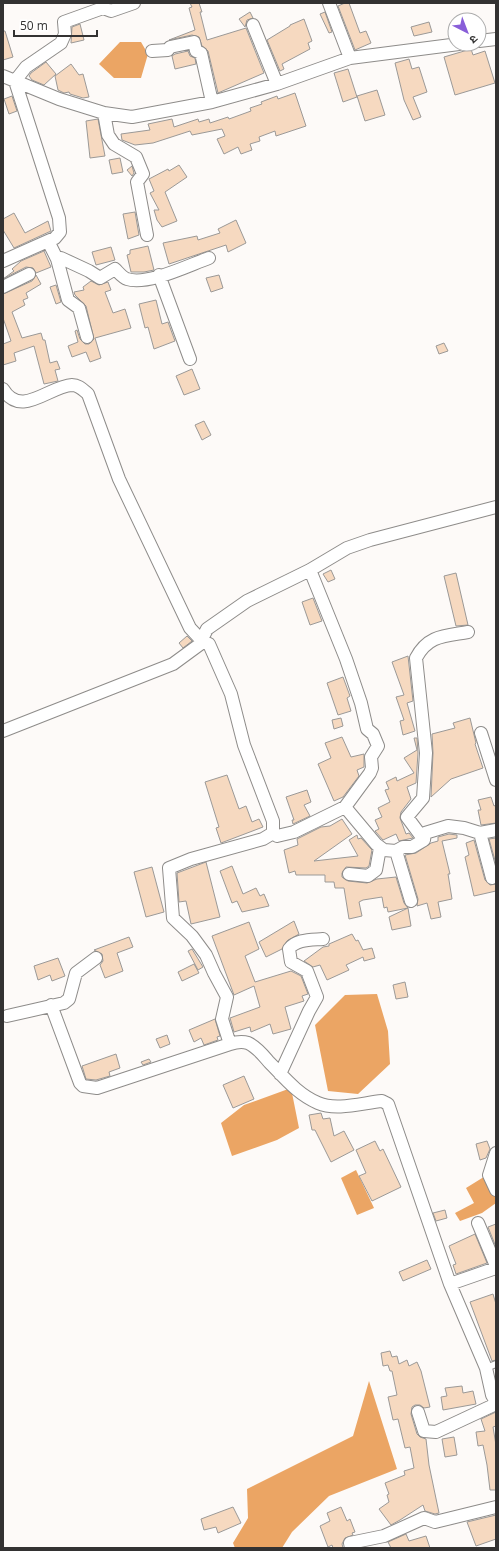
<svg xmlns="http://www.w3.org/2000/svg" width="499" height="1551" font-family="'Open Sans','Noto Sans Devanagari',sans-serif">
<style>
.water{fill:#eba564}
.building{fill:#f6d9c0;stroke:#9b9997}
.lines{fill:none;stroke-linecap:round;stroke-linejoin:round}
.lane-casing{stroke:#8e8c8a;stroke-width:8}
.street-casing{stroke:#8e8c8a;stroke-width:14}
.lane{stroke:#fff;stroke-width:6}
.street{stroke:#fff;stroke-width:12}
</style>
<rect width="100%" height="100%" fill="#fdfaf8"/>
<path class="water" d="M120 42H141L148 54 141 78H114L99 64Z
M377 994 388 1031 390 1064 358 1094 328 1091 315 1025 345 995Z
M291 1088 299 1128 277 1140 232 1156 221 1123 244 1105Z
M356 1170 374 1208 357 1215 341 1178Z
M487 1175 496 1194V1203L482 1213 460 1221 455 1213 474 1203 466 1188Z
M369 1381 397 1469 329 1496 292 1532 282 1548H235L233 1543 248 1518 247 1489 353 1436Z"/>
<path class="building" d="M190 3H199L202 12H200L207 40 246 28 264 73 218 93 208 51 202 46 199 37 192 35 169 40 195 30 189 8 192 7Z
M345 3H349L360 33 366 31 371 43 355 50 338 6Z
M250 12 253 18 247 20 245 27 239 19Z
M325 12 332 32 329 33 320 14Z
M304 19 312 41 308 43 310 49 282 64 284 69 280 71 267 40 290 26V25Z
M429 22 432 32 414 36 411 27Z
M80 24 84 40 71 43 72 27Z
M3 31H5L13 57 3 60Z
M471 49 473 55 485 51 495 83 455 95 444 57Z
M188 51 190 56 195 58 196 64 175 69 172 56 175 54Z
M409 59 412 69 419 67 427 92 413 97 421 117 413 120 404 100 395 63Z
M46 62 56 74 44 85 32 80 29 76 31 73Z
M71 64 79 75 83 74 89 97 83 98 70 94 69 92 64 93 58 90 55 76Z
M348 69 357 97 343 102 334 73Z
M377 90 385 115 365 121 357 96Z
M295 93 306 126 276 136 275 131 259 137 260 141 250 144 252 150 241 154 238 147 224 154 217 139 225 136 222 129 192 135 190 131 153 143 135 145 122 140 121 134 150 130 148 124 172 119 174 127 198 119 199 122 209 119 210 123 228 117 229 119 251 111 250 108 262 104 261 102 277 96 278 99Z
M12 96 17 111 9 114 4 99Z
M98 119 105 156 90 158 86 121Z
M120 158 123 172 112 174 109 160Z
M179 165 187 177 165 192 177 221 162 227 157 220 154 210H159L150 193 154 191 149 179 168 169 169 171Z
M132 166 134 173 132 176 127 170Z
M135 212 139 235 128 239 123 214Z
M14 213 25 233 48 221 51 231 14 248 3 230V219Z
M236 220 246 243 228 252 226 245 169 264 163 243 197 236 198 240 220 233 218 229Z
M148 246 154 270 144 272H131L127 255 130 254V250Z
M111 247 115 260 96 265 92 252Z
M44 251 51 267 36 273 33 268 26 267 3 279 14 271 12 269 21 261Z
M36 275 41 284 26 293 28 298 23 300 25 305 12 312 22 338 41 333 43 340H45L50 363 57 361 60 369 55 370 58 381 44 384 34 346 14 353 16 361 3 365V344L11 341 3 318V294L32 281Z
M219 275 223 288 211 292 206 278Z
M91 281 99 285 108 282 111 290 105 292 113 313 125 309 131 328 95 338 101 358 90 362 86 352 72 357 68 346 78 342 75 331 77 330 80 339 85 344H89L94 339 86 306 75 295 74 292 84 290 83 287Z
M56 285 61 302 56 304 50 287Z
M156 300 162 324 168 322 175 341 154 349 148 327 145 328 139 304Z
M444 343 448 351 439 354 436 346Z
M192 369 200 389 184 395 176 376Z
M204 421 211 435 202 440 195 425Z
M331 570 335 579 328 582 323 574Z
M456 573 468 625 456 626 444 576Z
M313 598 322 621 310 625 302 602Z
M187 636 192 641 183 648 179 643Z
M408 656 413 701 407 703 415 731 403 735 400 721 404 720 396 697 404 695 392 662Z
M343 677 350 696 347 698 351 711 338 715 327 683Z
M341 718 343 726 334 729 332 720Z
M470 718 476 743 475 744 483 768 451 779 431 797 433 753 432 734 455 728 453 723Z
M342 737 351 757 364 754V767L357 770 359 776 343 797 334 801 318 764 331 758 325 743Z
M414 738H417L418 753 416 783 407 787 411 799 401 812 400 818 406 834 409 833 413 838 399 841 396 834 383 840 375 831 379 829 375 820 382 817 378 808 390 802 385 790 389 789 386 782 396 777 397 781 414 773 404 758 417 750Z
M227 775 239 809 246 806 252 822 259 819 263 827 221 843 216 828 219 827 205 782Z
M307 790 311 802 304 805 310 816 293 824 292 820H294L286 797Z
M491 797 494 806 496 805V823L481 825 478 810H481L478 800Z
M342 819 352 834 314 861 358 856 349 840 357 835 358 839 361 838 372 850 369 866 366 868 346 867 342 873V877L348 881 367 883 377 879 396 877 404 903 408 908 388 912 387 907 384 908 382 897 363 900 359 902 362 916 349 919 344 888H335L334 882H325V875H296L295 871 289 873 284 850 298 845 297 839 321 827 330 826Z
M449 834 457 835V838L442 841 450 874H448L452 899 438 902 441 917 431 919 427 903 417 906 418 899 405 855 416 853 431 843 438 841V837Z
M496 838V864L489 839Z
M474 840 485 880 490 885 496 884V891L474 896 465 857 469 855 466 843Z
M206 862 220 917 191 924 186 901 179 902 177 873Z
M232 866 243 894 256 888 260 896 264 894 269 906 242 912 237 901 232 903 220 871Z
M152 867 164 912 146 917 134 872Z
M408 908 411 926 392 930 389 917Z
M294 921 299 934 287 941 282 949 266 957 259 942Z
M249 922 259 949 245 956 255 982 291 971 301 976 308 994 302 996 304 1001 285 1007 291 1029 273 1034 270 1024 251 1032 250 1027 234 1032 230 1018 260 1007 254 986 234 995 212 936Z
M352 934 356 941 358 940 363 950 372 948 375 958 364 961 363 957 346 965 349 970 327 980 320 965 313 967 304 961 323 947 329 946V944Z
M129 937 133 947 117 953 123 971 105 978 100 965 103 961 102 954 94 950Z
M192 949 203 967 198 970 188 951Z
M58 958 65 976 52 981 50 975 38 980 34 966Z
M194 964 199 973 182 981 178 972Z
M405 982 408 997 396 999 393 985Z
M215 1019 220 1036 217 1037 218 1040 204 1045 201 1038 194 1042 189 1030Z
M167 1035 170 1044 160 1048 156 1039Z
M116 1054 120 1068 109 1072 110 1076 96 1080 86 1079 82 1066Z
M149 1059 151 1062 143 1065 141 1062Z
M244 1076 254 1099 233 1108 223 1085Z
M321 1113 323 1119 330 1118 334 1136 344 1131 354 1150 331 1162 315 1130H312L309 1115Z
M375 1141 380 1151 383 1149 401 1187 372 1201 359 1176 366 1173 356 1150Z
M487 1141 490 1149 486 1158 480 1160 476 1144Z
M445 1210 447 1218 436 1221 433 1213Z
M496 1224V1247L488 1227Z
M475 1234 487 1263 456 1274 453 1265 456 1264 449 1246Z
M427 1260 431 1269 403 1281 399 1272Z
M493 1294 496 1304V1360L492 1361 470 1302Z
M390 1351 392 1357 397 1356 399 1364 407 1360 409 1366 417 1362 421 1371 430 1407 424 1408 420 1405H415L412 1407 411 1414 417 1434 420 1437 426 1439 429 1465 439 1513 435 1514 425 1511 423 1505 400 1520 391 1525 379 1509 389 1502 387 1495 389 1494 385 1483 405 1475 404 1471 414 1468 410 1447 405 1448 398 1419 393 1420 388 1397 397 1395 392 1371H390L388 1365 383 1366 381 1353Z
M462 1386 463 1393 473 1391 476 1404 443 1410 441 1397 447 1396 445 1388Z
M496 1412V1426L493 1427 496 1445V1490H490L487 1465 483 1445 478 1446 476 1432 485 1431 481 1419Z
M454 1437 457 1455 445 1457 442 1439Z
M233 1507 241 1523 218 1533 216 1527 204 1530 201 1519Z
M341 1507 347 1521 350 1519 355 1532 352 1533 353 1535 345 1538 342 1544 343 1548H333L332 1545 328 1547 320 1526 330 1521 327 1513Z
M496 1515V1539L476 1546 467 1522Z
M406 1534 409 1541 426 1536 430 1548H391L388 1542Z"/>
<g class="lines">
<g class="lane-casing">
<path id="lane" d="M486 1368 496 1364"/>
</g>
<g class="street-casing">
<path id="street" d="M329 3 350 58
M253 25 277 84
M479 41 496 39
M152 51 168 50 170 47 194 42 196 51 201 53 212 102
M3 76 59 99 104 113 132 117 212 102 277 84 350 58 459 44
M104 113 108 135 114 144 136 157 143 174 137 182 147 235
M48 241 57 259 68 300 79 308 87 337
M57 259 61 258 89 271 100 278 115 269C119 273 123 278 127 279 147 286 189 265 209 258
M3 261 48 241 55 238 60 232 59 218 15 81 26 67 61 43 65 34 64 22 103 8 111 11 134 3
M159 275 190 359
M3 287 29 274
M3 389C21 419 49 386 72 385 79 385 83 390 88 394L119 479 190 628 203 642
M310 570 346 659 361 703 367 729 373 734 378 746 371 757 372 768 370 773 345 807
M203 642V637L207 629 247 601 310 570 347 548 370 540 496 507
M3 731 173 664 203 642 209 644 231 694 244 745 273 821V833L263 839 191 859 169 868 173 918 192 936 206 955 214 973 227 997 222 1019 230 1044 97 1088 83 1086 80 1083 51 1005
M481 733 496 780
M273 833 277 836 294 832 345 807 376 844 384 850 396 851 403 847H412L424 840 425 833 448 826 464 828 480 833 496 830
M480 833 492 878
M424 840 407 817 423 798 426 753 416 658C428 635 445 636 468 632
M396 851 411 901
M349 874 368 876 376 870 380 848
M7 1016 64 1003 69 999 76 973 96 958
M230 1044C236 1042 242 1041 248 1043 257 1047 263 1055 269 1062 284 1077 297 1094 318 1103 336 1111 362 1103 382 1101L388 1104 450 1284 486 1368 492 1395 496 1402
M280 1074 309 1011 317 997 307 971 291 962 289 949C296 939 311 940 323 939
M496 1153 489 1175 496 1190
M478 1223 496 1266
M450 1284 496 1268
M418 1412 424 1431 436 1432 496 1404
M351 1548 350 1543 384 1536 424 1518 435 1522 496 1507"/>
</g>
<use href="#lane" class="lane"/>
<use href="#street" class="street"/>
</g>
<rect width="499" height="1551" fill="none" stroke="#333232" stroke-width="8"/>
<g transform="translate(467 32) rotate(138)"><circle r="19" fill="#ffffff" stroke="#adadad"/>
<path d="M0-3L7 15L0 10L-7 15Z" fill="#885ed8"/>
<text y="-6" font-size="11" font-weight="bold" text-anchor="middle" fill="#333232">उ</text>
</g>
<path d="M14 30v6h83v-6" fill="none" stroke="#333232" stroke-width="2"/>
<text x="20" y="30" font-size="12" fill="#333232" stroke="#ffffff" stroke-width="3" paint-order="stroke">50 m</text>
</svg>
